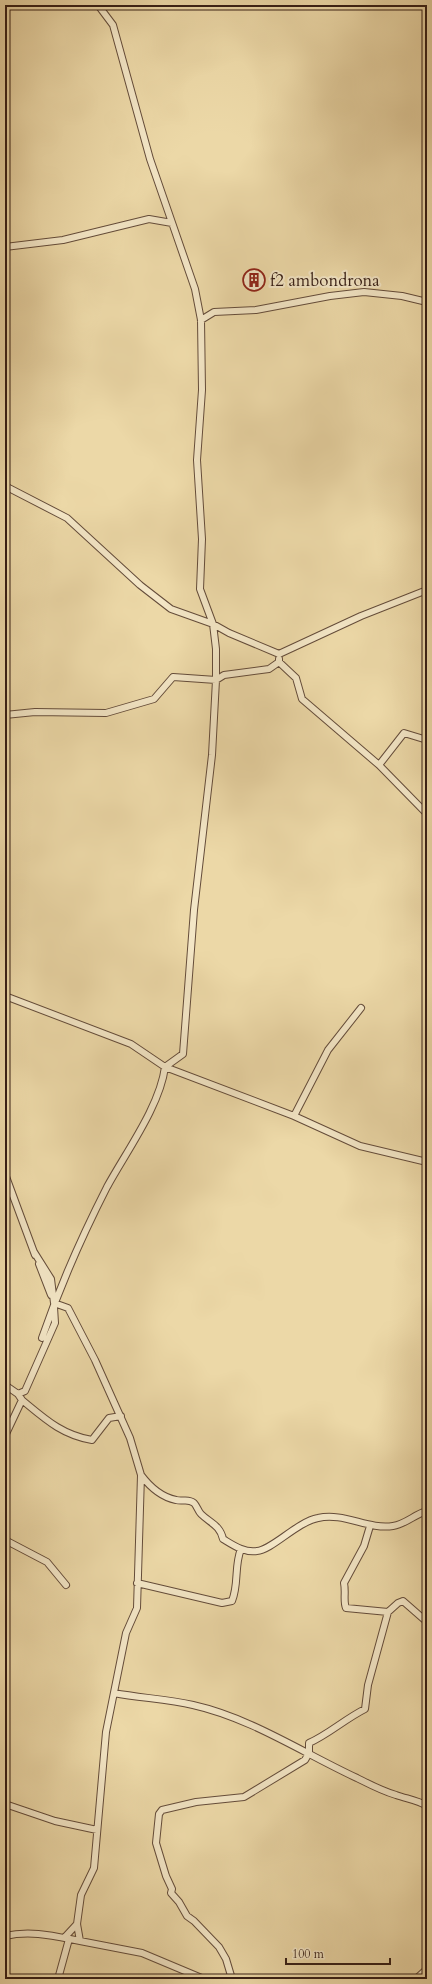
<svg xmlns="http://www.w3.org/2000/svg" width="432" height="1984" font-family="Cardo,serif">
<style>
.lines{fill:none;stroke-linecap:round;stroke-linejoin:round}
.minor-casing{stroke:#644c3a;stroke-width:8}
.minor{stroke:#f3e6c6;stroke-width:6}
.labels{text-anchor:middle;stroke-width:4;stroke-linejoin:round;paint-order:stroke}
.poi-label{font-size:17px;fill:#361e15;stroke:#f3e6c6;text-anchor:start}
</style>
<rect width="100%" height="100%" fill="#ecd8a7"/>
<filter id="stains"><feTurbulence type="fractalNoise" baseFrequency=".005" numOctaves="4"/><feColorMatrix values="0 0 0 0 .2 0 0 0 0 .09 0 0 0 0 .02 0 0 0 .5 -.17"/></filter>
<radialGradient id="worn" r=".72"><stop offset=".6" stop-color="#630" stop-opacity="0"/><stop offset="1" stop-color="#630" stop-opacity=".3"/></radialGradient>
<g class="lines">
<g class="minor-casing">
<path id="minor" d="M5 247 63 240 149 219 172 223
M201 320 214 312 256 310 330 296 364 292 402 296 427 302
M5 486 67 518 140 585 171 609 213 624 229 633 279 654 361 616 427 590
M279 659V662L296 678 302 699 379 765 427 814
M5 715 35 712 106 713 154 699 173 677 216 680 224 675 269 669 279 662
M379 765 404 733 427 740
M5 996 131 1044 165 1067 294 1116 360 1146 427 1162
M294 1116 328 1050 361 1008
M5 1174 35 1255
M34 1252 51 1279 54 1303 68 1308 95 1360 130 1438 141 1475 137 1608 126 1633 106 1732 94 1868 81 1895 77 1924 80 1941 142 1953 204 1979
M39 1264 51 1295
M42 1338C60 1286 82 1236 107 1187 126 1152 160 1106 165 1067L183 1054 194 910 212 755 216 680V649L213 624 200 589 202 539 197 460 202 390 201 320 195 289 150 159 113 25 98 5
M5 1385 18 1394
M22 1400C45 1419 62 1435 92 1440L109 1418 121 1416
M5 1436 22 1400 18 1394 25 1391 55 1323 54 1307
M141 1475C150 1487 161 1497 176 1500 183 1502 188 1498 194 1503 197 1506 198 1511 201 1514 210 1523 220 1525 223 1539 233 1545 244 1553 257 1551 272 1550 297 1522 318 1518 344 1512 368 1530 393 1526 406 1524 415 1514 427 1511
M370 1526 364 1546 344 1583C346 1592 343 1601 346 1608L388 1612
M5 1540 47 1562 66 1585
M137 1583 222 1603 232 1601C239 1584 234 1566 241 1549
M114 1693C140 1698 167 1699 193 1705 251 1718 303 1753 357 1778 369 1784 382 1791 396 1795 407 1799 417 1800 427 1806
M5 1804 55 1821 97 1830
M5 1936C31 1930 54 1936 80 1941
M65 1937 77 1924
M58 1979 69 1939
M232 1979 226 1959 219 1947 194 1921 187 1916 179 1902 171 1893 172 1889 166 1876 156 1843 159 1814 162 1810 196 1802 244 1797 305 1760 309 1753V1743C329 1734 345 1719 365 1709L368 1685 388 1612 398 1603 403 1601 427 1622
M416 1979 427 1969"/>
</g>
<use href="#minor" class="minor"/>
</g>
<defs>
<g id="building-ring" transform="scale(1.15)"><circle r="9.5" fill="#f3e6c6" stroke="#8f2418" stroke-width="1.5"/><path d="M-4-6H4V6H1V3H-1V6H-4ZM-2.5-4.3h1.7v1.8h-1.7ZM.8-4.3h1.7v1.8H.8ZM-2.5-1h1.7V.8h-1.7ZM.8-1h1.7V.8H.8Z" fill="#8f2418"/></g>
</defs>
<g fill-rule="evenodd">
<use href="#building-ring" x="254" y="280"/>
</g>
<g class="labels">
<g class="poi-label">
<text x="270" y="286">f2 ambondrona</text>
</g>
</g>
<rect width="432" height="1984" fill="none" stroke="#ecd8a7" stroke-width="20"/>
<rect x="6" y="6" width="420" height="1972" fill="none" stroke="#361e15" stroke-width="2"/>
<rect x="10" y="10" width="412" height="1964" fill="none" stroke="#361e15"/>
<path d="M286 1958v6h104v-6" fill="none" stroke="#361e15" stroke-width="2"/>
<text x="292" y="1958" font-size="12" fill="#361e15" stroke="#f3e6c6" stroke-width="3" paint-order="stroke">100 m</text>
<rect width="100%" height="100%" filter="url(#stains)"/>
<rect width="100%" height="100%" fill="url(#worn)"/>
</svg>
